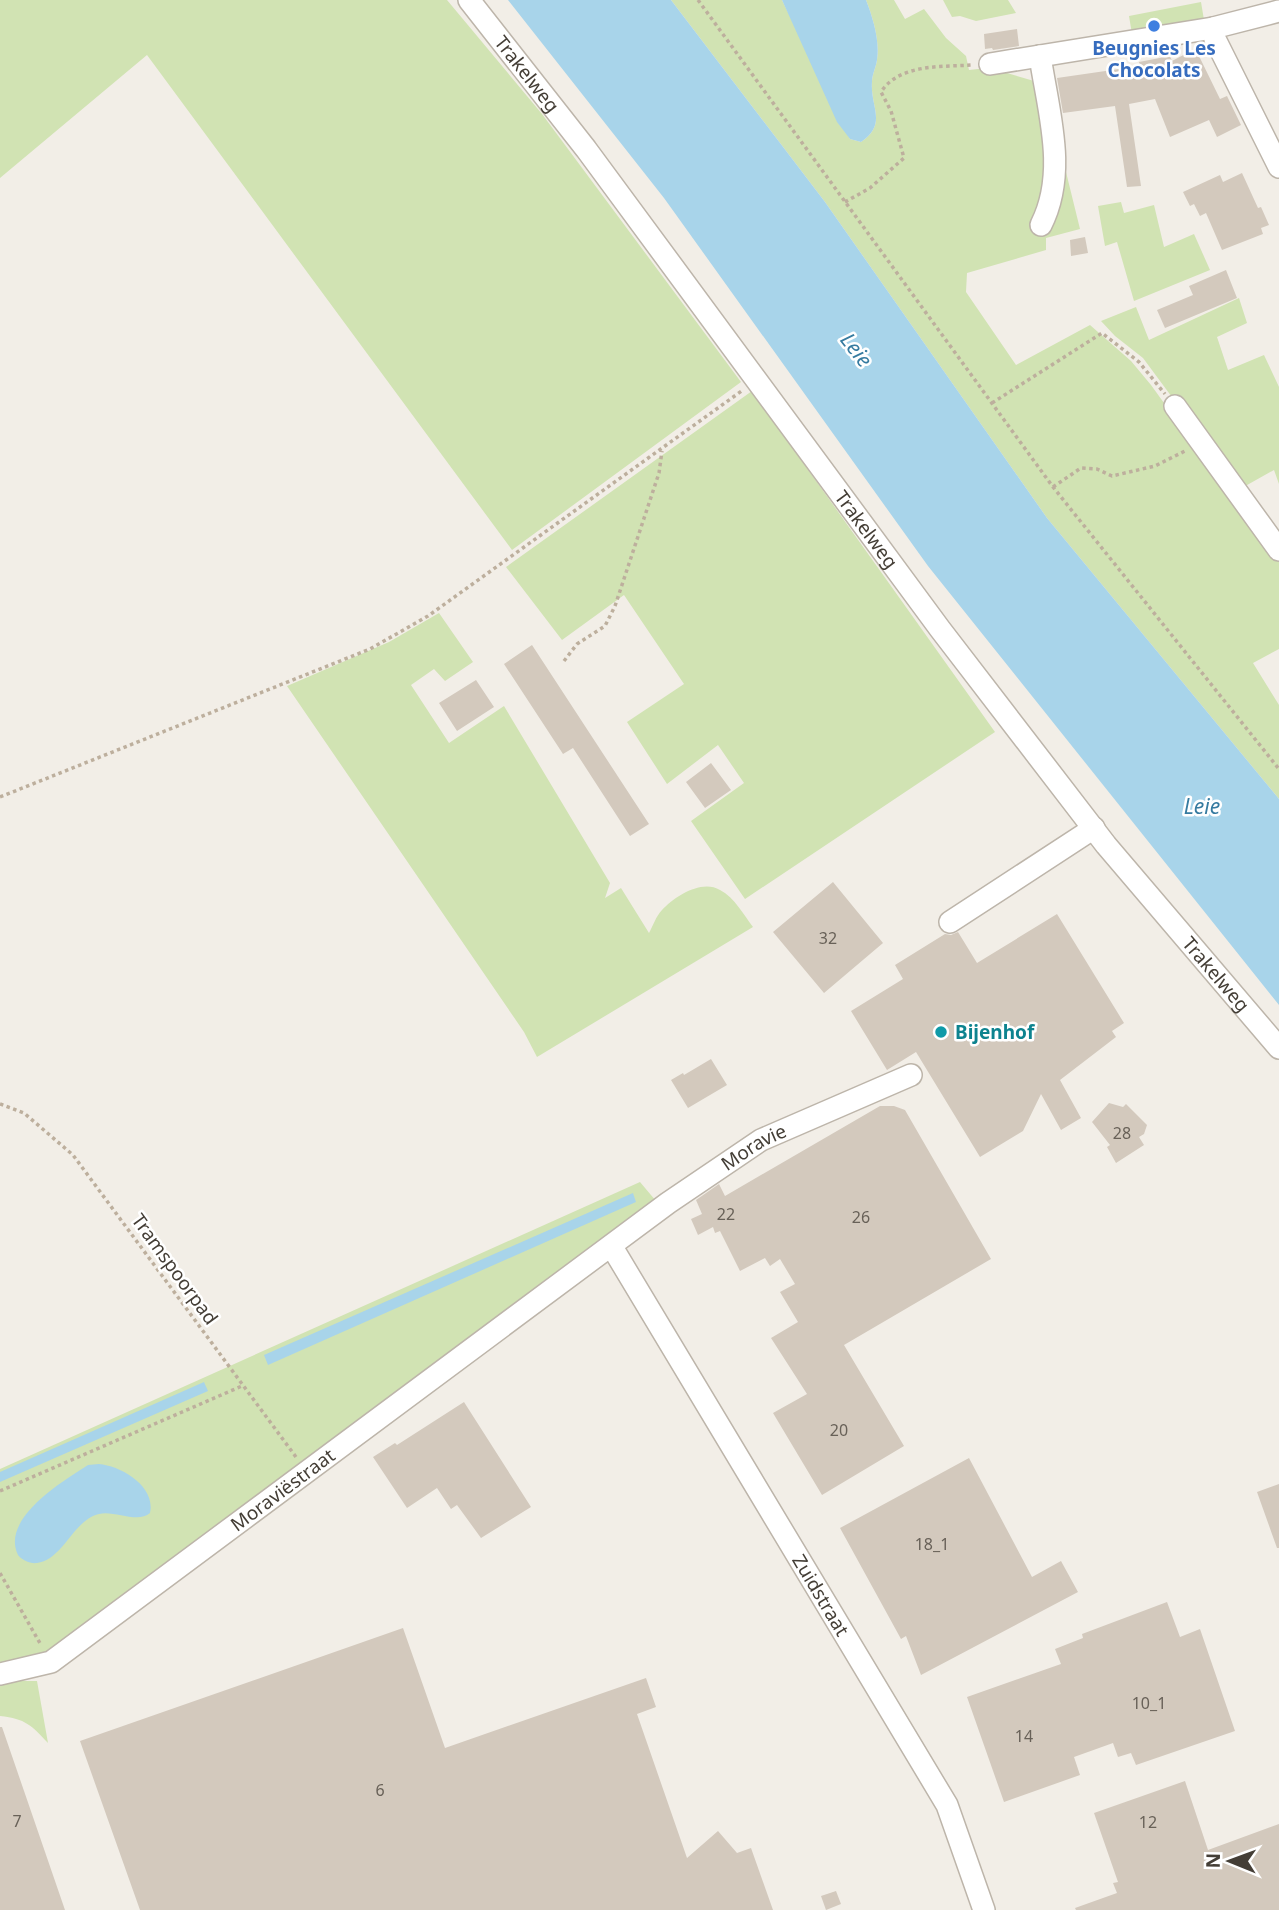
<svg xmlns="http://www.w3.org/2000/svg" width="1279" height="1910" font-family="'Noto Sans',sans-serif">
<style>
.green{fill:#d1e3b3}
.water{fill:#a8d4ea}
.building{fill:#d3c9bd}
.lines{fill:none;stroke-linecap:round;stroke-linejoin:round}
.minor-casing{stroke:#bdb5aa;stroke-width:24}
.path{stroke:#bdaf9d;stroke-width:3.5;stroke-dasharray:3.5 3.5;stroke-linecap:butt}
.minor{stroke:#fff;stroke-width:21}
.shop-dot{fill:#3f7fe0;stroke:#fff;stroke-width:2.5}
.culture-dot{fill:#0f9aa8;stroke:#fff;stroke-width:2.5}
.labels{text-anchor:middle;stroke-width:5;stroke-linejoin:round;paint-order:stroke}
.number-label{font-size:16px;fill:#686158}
.shop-label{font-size:19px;font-weight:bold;fill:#366cbe;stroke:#fff}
.street-label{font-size:19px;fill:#443e36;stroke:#fff}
.culture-label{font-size:19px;font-weight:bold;fill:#0d838f;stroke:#fff;text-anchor:start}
.water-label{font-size:21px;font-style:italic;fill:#367ba0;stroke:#fff}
</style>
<rect width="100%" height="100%" fill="#f2eee7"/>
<path class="green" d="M0 0H447L542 114 741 382 512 550 147 55 0 178Z
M671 0H782L850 139 861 142C888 124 870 107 872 82 872 75 876 67 877 60 880 41 873 18 866 0H894L905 19 924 9 946 38 966 56 969 70 1005 66 1007 73 1034 81 1047 169 1066 172 1080 229 1046 238V250L967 273 966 292 1016 365 1090 325 1131 361 1151 385 1279 562V649L1253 663 1279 705V799L1047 518 825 202Z
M943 0H1008L1016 13 976 21 960 16 952 17Z
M1201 2 1204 20 1132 34 1129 16Z
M1121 202 1124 213 1154 205 1164 247 1194 234 1210 270 1134 301 1117 242 1105 246 1098 206Z
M1239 298 1247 323 1217 337 1228 370 1264 355 1279 387V484L1274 470 1240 489 1143 358 1115 336 1101 321 1136 307 1149 340Z
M752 391 995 732 745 899 691 821 744 783 718 745 667 784 627 722 684 684 624 595 562 640 506 567Z
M439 613 473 662 445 681 434 669 411 685 449 743 504 706 610 883 605 898 621 888 649 933C653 926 656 916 662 910 675 896 702 879 720 890 735 898 743 914 753 927L537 1057 524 1032 287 686 389 642Z
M640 1182 656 1201 53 1654 0 1668V1469Z
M0 1681H37L48 1743C31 1725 26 1719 0 1716Z"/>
<path class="water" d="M508 0H671L825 202 1047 518 1279 799V1005L928 566 664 198Z
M782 0H866C873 18 880 41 877 60 876 67 872 75 872 82 870 107 888 124 861 142L850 139 837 122Z
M633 1193 636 1202 268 1365 264 1355Z
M204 1382 208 1391 0 1482V1472Z
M99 1464C121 1466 156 1486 150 1513 138 1524 114 1510 99 1514 73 1520 63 1560 37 1563 30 1564 22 1560 18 1555 0 1518 65 1480 88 1465Z"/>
<path class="building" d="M1017 29 1019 46 993 50 992 48 985 49 984 34Z
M1191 51 1193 57 1198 54 1220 99 1227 96 1241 125 1217 137 1209 120 1170 137 1155 99 1129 104 1141 186 1127 187 1115 106 1063 113 1057 78 1140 66 1139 62 1170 56 1172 61Z
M1242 173 1258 208 1261 207 1269 225 1261 228 1263 234 1222 250 1206 213 1200 216 1194 204 1190 206 1183 192 1220 175 1223 182Z
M1085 237 1088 253 1071 256 1070 240Z
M1226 270 1237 298 1165 328 1157 310 1193 295 1189 286Z
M532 645 649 824 630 836 573 748 563 754 504 664Z
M476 680 494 707 457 731 439 703Z
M711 763 731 790 705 808 686 782Z
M833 882 883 943 824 993 773 932Z
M1057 914 1124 1023 1112 1031 1116 1037 1060 1080 1081 1118 1061 1130 1041 1094 1023 1131 980 1157 916 1052 887 1070 851 1011 903 979 895 965 945 934 951 935 958 932 977 963Z
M711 1059 727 1085 688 1108 671 1080 683 1073 684 1075Z
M1109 1103 1123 1107 1126 1104 1147 1125 1144 1134 1139 1137 1144 1145 1116 1163 1107 1147 1110 1145 1092 1122Z
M880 1106H894L905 1110 991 1259 844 1345 904 1446 822 1495 773 1413 807 1394 771 1338 798 1322 780 1292 795 1284 780 1259 770 1266 765 1258 740 1271 720 1231 715 1233 713 1227 698 1235 691 1219 702 1214 696 1200 719 1184 725 1196Z
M464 1402 531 1507 481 1538 457 1505 451 1509 437 1488 407 1508 373 1457 395 1443 397 1445Z
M969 1458 1032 1577 1061 1561 1078 1592 921 1675 906 1636 901 1639 840 1528Z
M1279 1484V1548H1277L1257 1492Z
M1167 1602 1180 1637 1200 1629 1235 1731 1136 1765 1131 1753 1118 1757 1113 1743 1074 1757 1080 1775 1004 1802 967 1697 1061 1664 1055 1649 1083 1638 1082 1634Z
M403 1628 445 1748 646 1678 656 1707 637 1714 687 1858 718 1831 737 1853 751 1848 773 1910H140L80 1741Z
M0 1727H2L65 1910H0Z
M1185 1781 1208 1850 1279 1824V1910H1076L1075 1908 1117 1893 1113 1883 1118 1882 1094 1813Z
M836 1891 841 1904 826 1910 821 1896Z"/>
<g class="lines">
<g class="minor-casing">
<g id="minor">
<path id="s1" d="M469 0 586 149 940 629 1106 845 1279 1048"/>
<path d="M1213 28 1215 39 1279 167"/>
<path d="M1040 56C1048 111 1068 172 1041 225"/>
<path d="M990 64 1213 28 1279 11"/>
<path d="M1175 406 1279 550"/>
<path d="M950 922 1094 828"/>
<path id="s2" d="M612 1247 947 1805 984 1910"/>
<path id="s3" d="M0 1674 51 1662 668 1203 761 1140 911 1075"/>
</g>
</g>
<path class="path" d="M698 0 1053 487 1279 769
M845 202 870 188 904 158 891 111 881 92C899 64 940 67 971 65
M992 403 1102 333 1139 362 1165 394
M1053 487 1081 468 1097 469 1112 476 1155 466 1185 451
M564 661 577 644 605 626 615 606 659 473 662 451
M0 797 370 649 428 616 743 390
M0 1104 24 1113 73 1155 296 1457
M0 1491 242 1386
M0 1573 41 1645"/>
<use href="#minor" class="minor"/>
</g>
<circle class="shop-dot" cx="1154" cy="26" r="7"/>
<circle class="culture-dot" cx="941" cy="1032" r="7"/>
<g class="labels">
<g class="number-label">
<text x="828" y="944">32</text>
<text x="1122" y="1139">28</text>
<text x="726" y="1220">22</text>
<text x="861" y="1223">26</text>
<text x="839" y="1436">20</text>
<text x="932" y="1550">18_1</text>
<text x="1149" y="1709">10_1</text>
<text x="1024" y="1742">14</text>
<text x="380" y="1796">6</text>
<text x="17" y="1827">7</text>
<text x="1148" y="1828">12</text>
</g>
<g class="shop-label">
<text x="1154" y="55">Beugnies Les<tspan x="1154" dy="22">Chocolats</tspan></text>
</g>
<g class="street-label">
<text dy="7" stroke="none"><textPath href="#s1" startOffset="94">Trakelweg</textPath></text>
<text dy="7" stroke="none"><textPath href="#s1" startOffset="662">Trakelweg</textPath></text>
<text dy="7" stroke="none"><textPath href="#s1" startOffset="1228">Trakelweg</textPath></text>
<text dy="7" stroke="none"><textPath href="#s3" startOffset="924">Moravie</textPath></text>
<text transform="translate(175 1269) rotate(54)" y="7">Tramspoorpad</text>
<text dy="7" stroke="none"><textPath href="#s3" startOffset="341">Moraviëstraat</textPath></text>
<text dy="7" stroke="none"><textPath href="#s2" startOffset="406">Zuidstraat</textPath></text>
</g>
<g class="culture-label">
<text x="955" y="1039">Bijenhof</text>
</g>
<g class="water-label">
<text transform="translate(856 350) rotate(52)" y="7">Leie</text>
<text x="1202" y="814">Leie</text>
</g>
</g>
<g transform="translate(1230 1861) rotate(271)" stroke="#ffffff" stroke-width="5" paint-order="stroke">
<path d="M0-5L12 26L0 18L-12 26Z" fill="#443e36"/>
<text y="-10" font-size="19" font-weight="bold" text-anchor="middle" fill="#443e36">N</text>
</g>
</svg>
